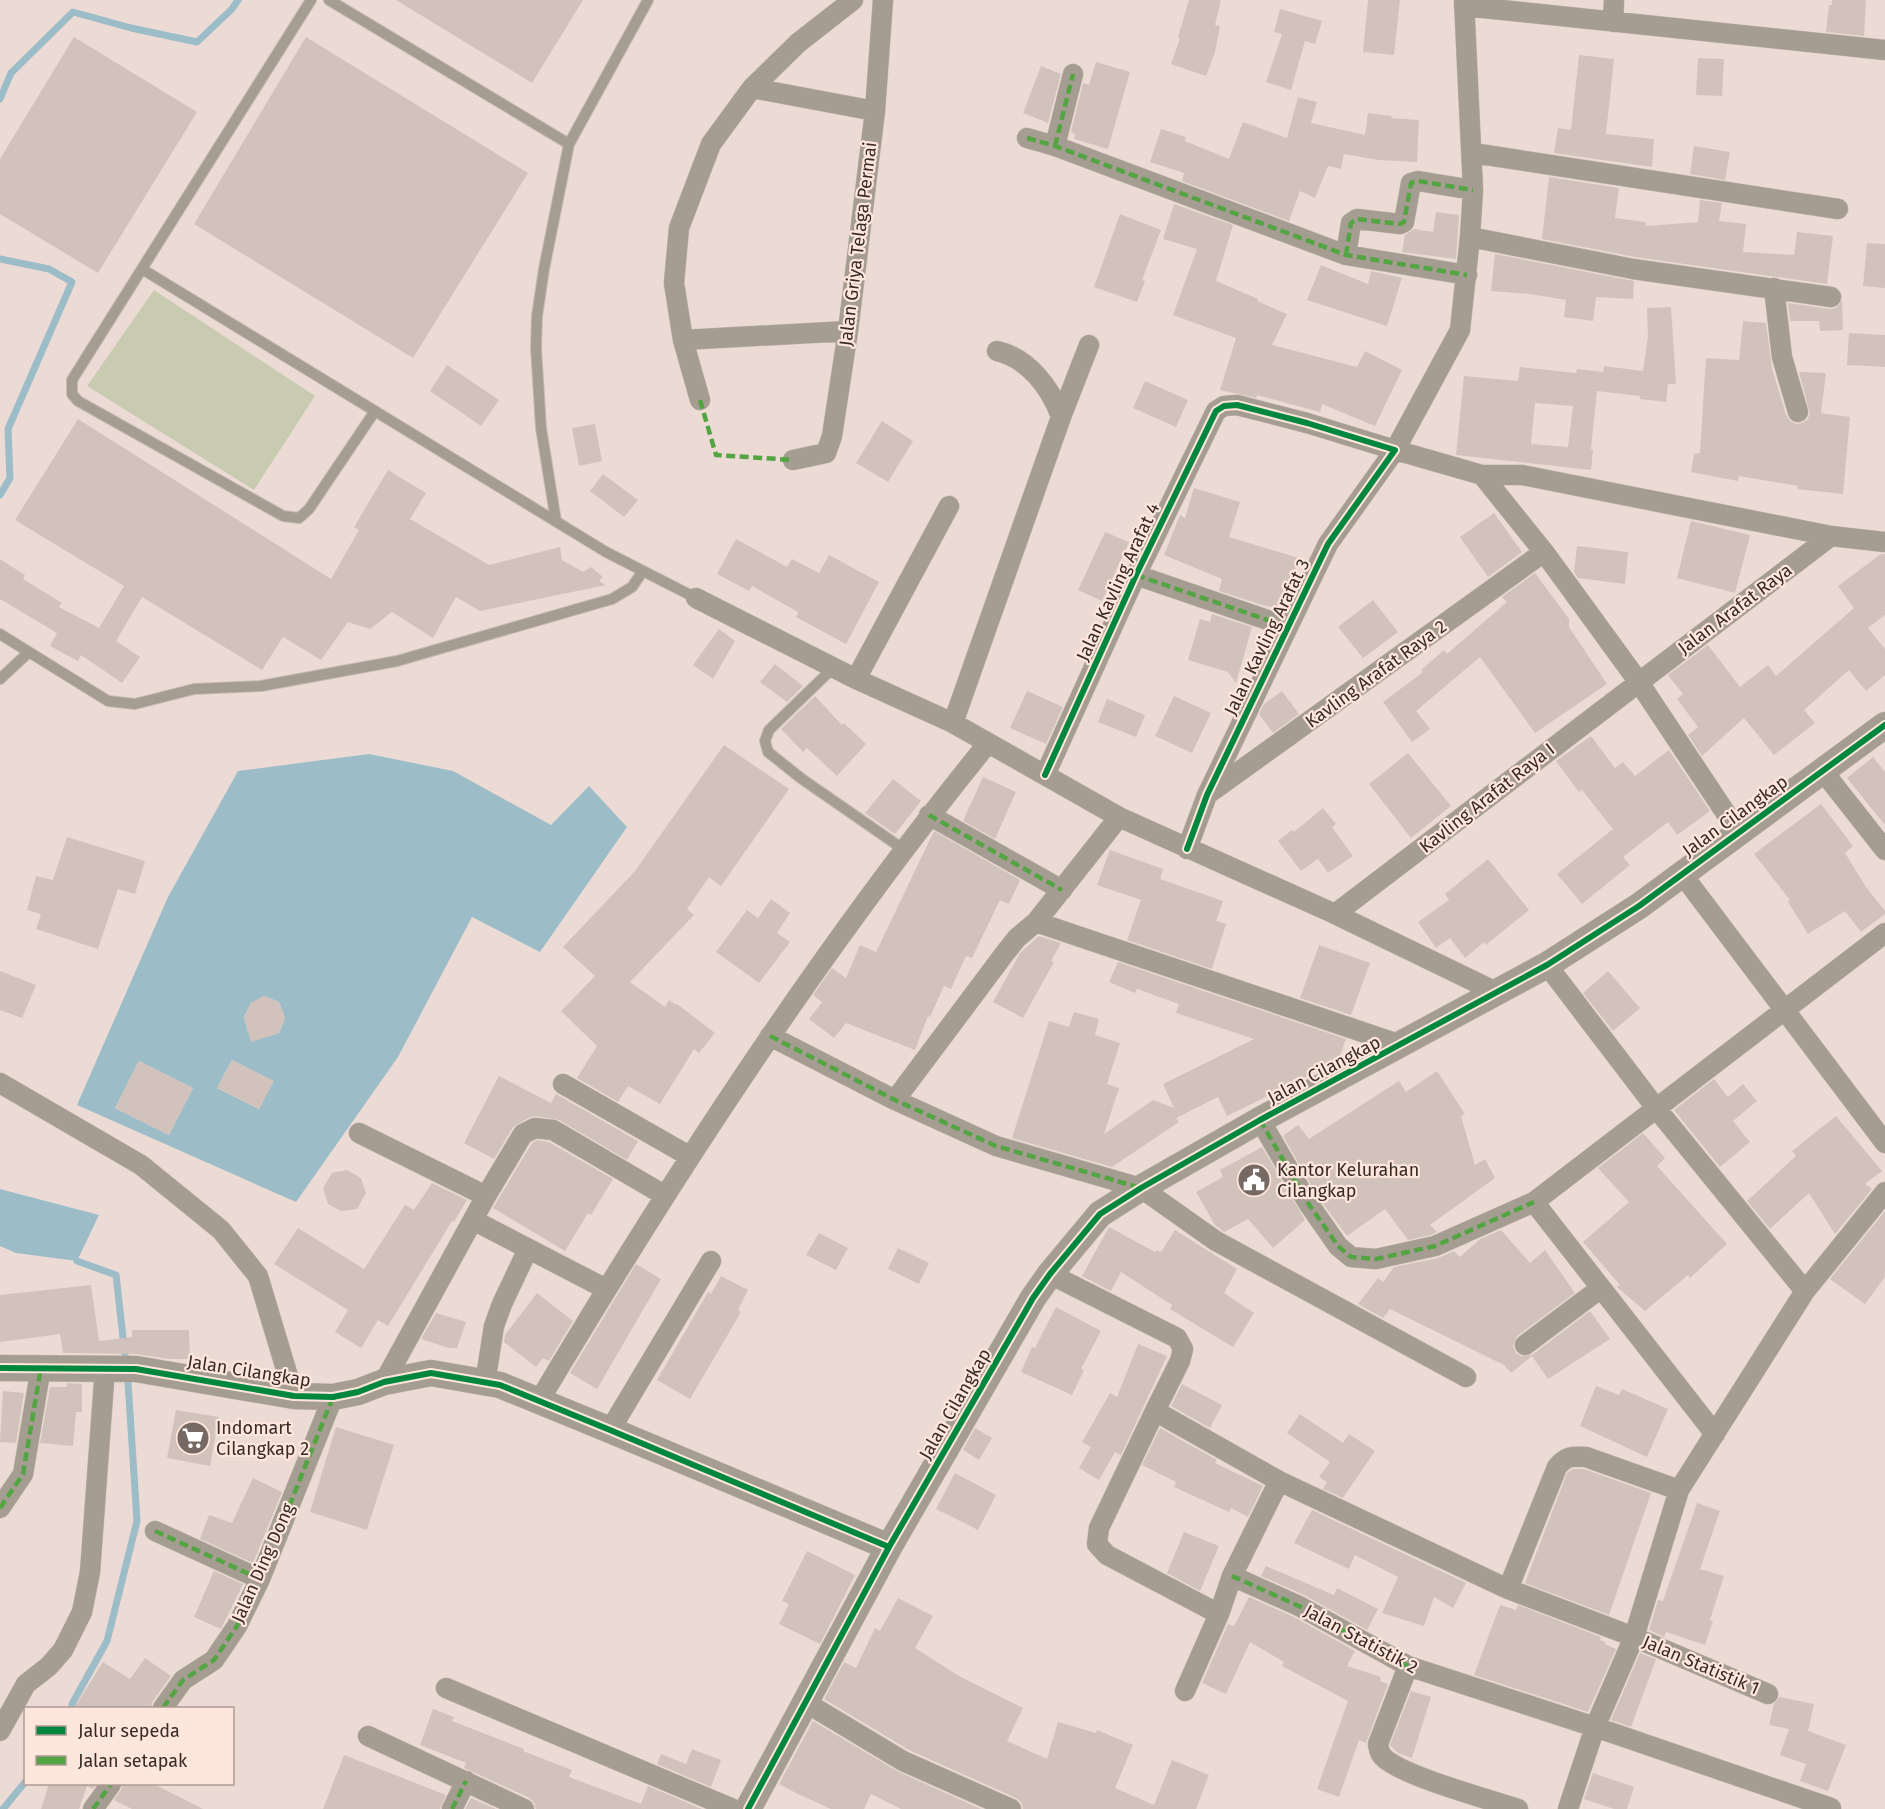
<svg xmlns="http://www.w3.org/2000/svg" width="1885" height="1809" font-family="'Fira Sans',sans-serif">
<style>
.green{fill:#c9cbb1}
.water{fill:#9cbdc8;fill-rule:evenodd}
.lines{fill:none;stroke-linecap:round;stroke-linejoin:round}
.stream{stroke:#9cbdc8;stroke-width:7}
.building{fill:#d2c2bc;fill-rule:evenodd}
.service-casing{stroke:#c6b9b4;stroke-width:12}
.minor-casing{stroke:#c6b9b4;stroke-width:21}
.tertiary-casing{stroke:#c6b9b4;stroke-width:27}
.service{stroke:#a69d92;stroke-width:10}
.minor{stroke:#a69d92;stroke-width:20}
.tertiary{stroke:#a69d92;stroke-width:26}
.quiet{stroke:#53a442;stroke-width:4.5;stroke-dasharray:9 4.5;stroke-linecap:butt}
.cycleway-casing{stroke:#ffe6dc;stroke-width:10}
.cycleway{stroke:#00873e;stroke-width:6}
.labels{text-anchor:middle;stroke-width:4.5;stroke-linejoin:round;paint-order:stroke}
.street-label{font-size:18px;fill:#372b27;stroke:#ffe6dc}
.poi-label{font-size:18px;fill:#372b27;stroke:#ffe6dc;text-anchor:start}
</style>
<rect width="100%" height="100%" fill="#ecdbd5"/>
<path class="green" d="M154 290 315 396 254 490 87 386Z"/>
<path class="water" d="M369 754 453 771 551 825 589 786 627 827 540 952 472 917 398 1057 296 1202 77 1105 168 897 238 771ZM264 996 279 1002 285 1018 279 1033 263 1038 248 1032 244 1017 251 1003ZM232 1060 273 1081 259 1109 217 1088ZM139 1061 193 1088 169 1135 115 1108Z
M0 1189 99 1215 77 1261 16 1253 0 1246Z"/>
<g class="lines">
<path class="stream" d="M0 99 11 73 73 12 131 28 197 42 232 9 238 0
M0 259 49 269 72 282 8 429 10 478 0 495
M73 1708 72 1704 107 1641 137 1521 128 1382 116 1275 77 1261
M3 1809 26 1781"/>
</g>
<path class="building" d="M396 0H583L532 83Z
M1189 0H1221L1215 25 1220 26 1215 52 1206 76 1171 64 1180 38 1178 37Z
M1368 0H1400L1394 55 1363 52Z
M1832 0H1866L1864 36 1826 32 1829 5H1832Z
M1280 9 1322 21 1315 44 1305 41 1291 90 1266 82 1282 34 1274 32Z
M74 37 197 112 98 273 0 214V159Z
M306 37 528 173 413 358 194 224Z
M1579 55 1614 59 1606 134 1654 139 1652 167 1554 153 1558 128 1571 130Z
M1698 58 1724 59 1722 96 1696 95Z
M1096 62 1130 72 1108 149 1074 139 1075 134 1071 132 1083 83 1089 85Z
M1041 66 1061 74 1048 123 1023 113Z
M1298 97 1317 102 1311 123 1365 135 1368 113 1392 116 1391 118 1419 120 1417 162 1378 160 1344 154 1341 169 1328 166 1315 198 1300 191 1289 221 1182 181 1184 173 1150 162 1161 129 1186 137 1185 141 1229 159 1243 122 1287 138Z
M1694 146 1730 152 1725 180 1690 174Z
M1549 177 1619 188 1615 218 1646 222V226L1698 222 1700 200 1722 203 1719 221 1746 224 1743 252 1794 255 1797 232 1833 236 1827 284 1635 257 1542 239Z
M1174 204 1233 225 1216 281 1258 299 1257 301 1287 314 1272 345 1357 367 1365 351 1402 370 1375 426 1322 404 1320 412 1257 395 1256 398 1220 390 1236 338 1173 315 1197 249 1163 239Z
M1436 212 1459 215 1456 259 1402 252 1405 235 1414 229 1433 232Z
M1120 214 1161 230 1142 280 1145 281 1137 302 1094 287Z
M1867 243 1885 244V288L1863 286Z
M1495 254 1634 281 1633 299 1596 297 1593 321 1564 317 1566 300 1530 294 1491 291Z
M1321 265 1368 284 1371 271 1402 278 1387 326 1307 300Z
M1842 300 1843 330 1820 331 1819 321H1790L1788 303 1830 309 1836 308Z
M1671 307 1676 384H1668L1666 402 1640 399V396L1597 391 1591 449 1593 450 1591 470 1456 455 1464 376 1518 381 1520 367 1576 373 1577 369 1603 372 1604 366 1643 371 1648 336 1647 308ZM1535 403 1573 406 1568 447 1531 444Z
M1743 321 1766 323 1772 368 1786 415 1790 421 1796 424 1802 423 1807 420 1810 414 1799 372 1826 373 1821 413 1850 417 1843 494 1797 489 1798 486 1739 476 1738 481 1691 472 1694 454 1700 453 1706 358 1739 360Z
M1849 333 1885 335V367L1847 365Z
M447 365 499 400 481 426 430 391Z
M1145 381 1188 400 1176 427 1133 408Z
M78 419 331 579 359 530 354 527 388 470 426 493 410 519 489 565 560 547 562 560 583 572 591 567 603 577 599 581 606 585 480 611 456 597 433 638 392 612 370 629 348 622 321 660 283 637 262 670 142 597 116 641 140 657 122 683 81 655 78 661 50 646 57 633 0 599V559L25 575 23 579 62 603 59 607 99 628 124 586 15 520Z
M882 421 913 441 888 482 856 463Z
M595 424 602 461 579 466 572 428Z
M603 474 638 500 624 517 590 491Z
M1194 488 1240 502 1229 537 1299 558 1283 610 1259 604 1219 591 1222 579 1164 555 1180 515 1185 518Z
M1494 513 1522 552 1488 577 1460 537Z
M1691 521 1750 535 1735 593 1677 578Z
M1105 532 1129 542 1102 601 1078 590Z
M736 539 787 567 792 559 819 573 829 555 879 582 846 644 796 617 798 612 752 586 749 591 717 574Z
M1577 546 1628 552 1625 584 1578 578 1574 572Z
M1881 554H1885V615L1868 628 1885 649V675L1866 691 1849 670 1804 710 1815 723 1774 755 1744 718 1702 756 1688 735 1698 727 1677 699 1683 694 1668 675 1708 645 1740 687 1768 665 1776 676 1854 608 1838 586Z
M1535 573 1569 619V627L1607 684 1535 733 1480 657 1416 711 1430 729 1412 742 1383 702 1423 672 1421 670 1444 650 1447 654 1507 602 1502 597Z
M1373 600 1398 632 1363 658 1338 627Z
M1212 614 1252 627 1236 683 1228 672 1188 660 1200 619 1210 622Z
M719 629 735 641 713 679 693 665Z
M775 664 803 686 787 702 760 682Z
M1027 691 1063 707 1046 744 1010 728Z
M1282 691 1299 714 1273 733 1259 714 1264 704Z
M815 696 842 725 844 723 866 744 837 776 807 748 803 752 781 729Z
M1174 696 1211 713 1192 753 1155 736Z
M1107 699 1145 715 1136 737 1098 722Z
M1591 736 1615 768 1623 762 1635 776 1669 750 1710 811 1677 835 1668 822 1623 857 1630 865 1582 904 1557 874 1613 829 1582 790 1579 792 1556 761Z
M724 745 789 789 721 886 709 877 687 909 694 915 630 982 665 1007 669 1000 676 1005 677 1004 715 1033 699 1053 694 1049 660 1104 628 1086 618 1102 577 1078 597 1046 561 1011 595 976 563 947 635 871Z
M1408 753 1451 806 1411 838 1369 784Z
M1873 757 1885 772V825L1847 778Z
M983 777 1016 792 995 839 963 821Z
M893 779 921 801 895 834 865 813Z
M1821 804 1853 846 1845 853 1866 887 1885 911V914L1861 932 1845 911 1808 934 1788 902 1790 900 1754 854Z
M1323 808 1336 824 1332 827 1353 856 1328 873 1318 859 1301 871 1278 841 1292 830 1294 832Z
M934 831 1020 880 1009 904 1000 900 972 958 966 956 951 989 944 986 930 1017 928 1016 915 1050 846 1023 834 1038 809 1019 822 1002 813 995 832 968 846 978 860 945 876 952Z
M67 837 145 861 135 894 118 889 98 949 36 929 41 914 27 910 36 876 53 880Z
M1110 850 1163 869 1160 879 1223 901 1216 921 1226 924 1212 969 1127 940 1141 900 1097 885Z
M1488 859 1529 910 1486 945 1484 942 1465 958 1450 938 1436 948 1418 922 1449 900 1445 894Z
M771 899 790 913 777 933 790 942 759 983 716 952 747 910 758 918Z
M1039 936 1061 943 1051 961 1054 962 1023 1018 993 1002 1020 953Z
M1319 945 1370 963 1351 1015 1300 998Z
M1118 962 1346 1039 1338 1061 1227 1116 1218 1097 1176 1118 1179 1122 1112 1167 1012 1138 1049 1021 1069 1027 1074 1012 1099 1019 1095 1035 1120 1043 1107 1084 1119 1088 1104 1134 1153 1100 1174 1108 1163 1084 1254 1039 1176 1013 1179 1004 1137 989 1135 993 1109 982Z
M0 971 36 985 22 1018 0 1010Z
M1608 971 1640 1008 1613 1031 1583 993Z
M264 996 279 1002 285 1018 279 1033 251 1042 244 1017 251 1003Z
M232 1060 274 1081 259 1109 217 1088Z
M139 1061 193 1088 169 1135 115 1108Z
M1437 1071 1465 1114 1461 1116 1475 1165 1485 1159 1495 1178 1430 1225 1437 1232 1431 1235 1408 1240 1385 1209 1347 1236 1318 1197 1283 1136 1298 1125 1309 1139 1399 1081 1406 1092Z
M499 1076 551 1103 556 1094 638 1141 627 1160 559 1120 536 1116 530 1117 513 1127 494 1159 464 1143Z
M1714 1079 1728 1097 1743 1084 1757 1101 1733 1121 1750 1142 1720 1167 1674 1110Z
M1836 1116 1882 1171 1865 1184 1872 1189 1835 1234 1809 1193 1770 1229 1747 1201 1796 1156 1792 1151Z
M1643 1133 1665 1158 1657 1166 1727 1244 1690 1278 1688 1275 1645 1311 1617 1287 1620 1285 1583 1242 1629 1202 1598 1168Z
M537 1140 549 1142 613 1179 591 1215 588 1213 565 1251 493 1208 532 1143Z
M1262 1147 1305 1220 1273 1248 1248 1219 1224 1232 1215 1225 1196 1192 1223 1177 1220 1170Z
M347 1170 361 1178 366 1193 357 1209 341 1211 328 1204 323 1188 332 1173Z
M432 1183 467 1200 454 1222 452 1221 388 1326 378 1320 361 1348 335 1332 348 1310 274 1264 298 1228 364 1269 405 1205 414 1210Z
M1885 1211V1277L1865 1304 1830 1279Z
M1109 1227 1155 1252 1157 1250 1161 1252 1175 1230 1237 1269 1224 1293 1254 1313 1233 1347 1170 1309 1172 1305 1121 1272 1111 1291 1082 1276Z
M1501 1230 1530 1263 1545 1250 1575 1293 1517 1336 1513 1346 1516 1353 1521 1356 1532 1355 1590 1311 1610 1339 1548 1379 1532 1356 1511 1373 1504 1365 1390 1309 1383 1318 1358 1304 1378 1278 1383 1282 1394 1267 1438 1258 1454 1251 1460 1257 1480 1239Z
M819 1233 848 1248 836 1270 806 1255Z
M898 1248 929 1263 919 1284 888 1269Z
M636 1264 661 1279 597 1389 570 1373Z
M721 1276 748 1290 738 1310 741 1312 690 1399 657 1380 708 1292 711 1294Z
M91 1285 99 1341 132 1337V1330H189L190 1359H169L136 1354 63 1353 60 1334 0 1342V1295Z
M537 1293 573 1321 549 1361 543 1358 536 1367 504 1342 505 1335Z
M1056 1307 1101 1331 1081 1369 1084 1370 1072 1395 1021 1372 1032 1347 1035 1348Z
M436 1313 466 1322 457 1348H449L421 1339Z
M1138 1344 1167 1356 1121 1455 1115 1452 1099 1480 1079 1468 1091 1447 1082 1442 1110 1393 1117 1397Z
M67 1383 82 1384V1412H76L73 1446 40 1443 50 1387H67Z
M1182 1384 1222 1405 1210 1428 1171 1406Z
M1596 1386 1619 1395 1622 1389 1668 1409 1647 1457 1580 1426Z
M3 1391 24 1393 16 1443 0 1442Z
M176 1410 219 1417 210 1466 167 1458Z
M1300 1414 1343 1443 1349 1434 1375 1451 1343 1498 1323 1489 1327 1482 1319 1477 1330 1462 1287 1433Z
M336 1427 394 1445 367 1530 310 1512Z
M975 1428 992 1438 979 1460 963 1450Z
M1160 1428 1217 1460 1215 1463 1263 1486 1248 1517 1231 1508 1229 1512 1174 1487 1176 1482 1142 1465Z
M1573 1469H1584L1651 1493 1609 1615 1525 1583 1567 1473Z
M955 1473 996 1495 978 1530 936 1509Z
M253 1478 282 1492 253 1563 200 1539 209 1515 232 1523Z
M1697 1503 1720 1511 1700 1569 1724 1576 1710 1620 1713 1621 1705 1645 1666 1632 1664 1637 1649 1630 1658 1600 1663 1601Z
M1312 1510 1466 1583 1453 1608 1434 1597 1424 1626 1382 1613 1398 1577 1355 1555 1349 1569 1294 1543Z
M1184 1532 1219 1546 1200 1591 1167 1573Z
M807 1551 855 1575 820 1644 779 1624 789 1604 782 1601Z
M1266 1566 1334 1595 1337 1588 1378 1609 1367 1630 1304 1595 1261 1576Z
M214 1571 243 1584 221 1629 194 1617Z
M1249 1597 1294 1617 1355 1651 1347 1666 1381 1677 1380 1681 1388 1684 1366 1743 1359 1740 1339 1797 1317 1789 1348 1701 1282 1666 1284 1662 1250 1642 1226 1694 1202 1683 1228 1624 1234 1626Z
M898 1598 933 1616 915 1648 959 1676 1023 1708 1007 1741 1047 1759 1058 1722 1096 1733 1097 1730 1133 1745 1115 1788 1154 1805 1172 1760 1209 1775 1196 1809H1023L1021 1802 1016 1798 909 1750 824 1699 844 1662 856 1668 875 1628 880 1631Z
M1500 1605 1516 1610 1518 1605 1601 1637 1600 1640 1605 1642V1644L1616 1649 1588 1712 1474 1675Z
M1640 1653 1656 1659 1631 1727 1611 1720Z
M145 1658 171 1676 153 1701 151 1708H74L103 1662 130 1679Z
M1411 1691 1431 1697 1412 1758 1398 1753 1390 1745Z
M1779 1697 1814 1704 1808 1731 1846 1745 1828 1791 1800 1781 1806 1764 1780 1755 1789 1729 1769 1725 1774 1704Z
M433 1709 454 1717 452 1721 524 1749 523 1751 572 1770 569 1777 641 1804 648 1786 702 1809H536L534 1803 530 1798 464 1768 466 1763 420 1745Z
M813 1721 897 1771 981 1809H901L871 1794 864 1809H831L798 1794 779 1784Z
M692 1749 721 1760 711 1787 657 1764 661 1754 686 1764Z
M344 1755 446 1795 440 1809H323Z
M1593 1773 1634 1787 1627 1809H1614L1584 1799Z
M49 1784H97L93 1789 87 1786 79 1809H41Z
M123 1784H154L203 1809H132L114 1800 121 1790Z
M471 1798 496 1809H465Z"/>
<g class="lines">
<g class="service-casing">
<path id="service" d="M311 0 72 380V394L78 401 283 516 299 518 309 509 375 411
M329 0 569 144
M142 269 606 552 696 598
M556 521 541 428 536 348 537 316 544 269 569 144 648 0
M0 634 108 701 135 704 194 689 261 686 397 661 612 599 632 587 643 571
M834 667 769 730 765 741 768 752 802 779 903 849
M0 679 29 652"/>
</g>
<g class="minor-casing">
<path id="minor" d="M1464 0 1473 190 1470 237 1460 330 1395 450 1482 475 1544 552 1638 681 1739 833
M1464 6 1885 50
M1613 22 1614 0
M752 88 875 111
M1027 138 1055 146 1346 255 1467 275
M1055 146 1073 74
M1473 153 1838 209
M1470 237 1633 269 1831 297
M1346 255 1351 223 1357 219 1400 224 1404 222 1411 183 1418 181 1473 190
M1774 288 1782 357 1798 412
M683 340 848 331
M700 400 683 340 674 283 679 228 711 144 752 88 798 43 853 0
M1061 417 1089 345
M793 460 826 453 832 436 848 331 875 111 883 0
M1482 475H1522L1831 536 1885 542
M1136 575 1288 627
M696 598 856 679 953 723 1119 817 1335 914 1496 992
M856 679 949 506
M953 723 1061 417C1051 388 1028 358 997 351
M1822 770 1885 850
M1045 775 1136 575 1216 411 1224 406 1237 405 1307 423 1395 450 1328 544 1207 795 1187 849
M1208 794 1544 552
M929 815 1062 890
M1682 874 1885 1143
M1335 914 1831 536
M1036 922 1401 1045
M1547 965 1656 1108 1805 1291
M770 1036 895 1100 996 1146 1141 1188 1216 1241 1466 1377
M0 1083 141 1165 221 1230 258 1276 294 1396
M563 1084 689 1156
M895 1100 1005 953 1017 938 1036 922 1119 817
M1260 1120 1308 1203 1338 1246 1351 1257 1376 1259 1435 1246 1534 1202 1885 933
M359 1133 486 1196
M1534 1202 1715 1434
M473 1220 606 1289
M1050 1274 1177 1338 1183 1349 1180 1361 1155 1411 1279 1481 1508 1589 1634 1637 1768 1694
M1525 1345 1601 1288
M384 1382 486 1196 523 1134 535 1128 553 1130 664 1195
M485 1383 494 1326 502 1304 528 1249
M539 1401C675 1173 820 950 988 743
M1155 1411 1099 1528 1097 1544 1107 1555 1219 1614
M610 1430 711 1261
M0 1508 23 1474 41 1367
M155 1531 260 1579
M1232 1576 1299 1606 1408 1666 1595 1727 1831 1808
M1508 1589 1557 1467C1566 1456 1572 1456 1586 1457L1679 1490
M1408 1666 1378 1744C1379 1749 1379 1753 1383 1757 1402 1776 1488 1799 1518 1809
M446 1688 733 1809
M1185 1691 1219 1614 1232 1576 1279 1481
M805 1702 903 1761 1011 1809
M163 1708 183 1680 214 1660 237 1626 260 1579 333 1397
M0 1731 26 1684 49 1666 63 1650 82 1612 90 1572 105 1368
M368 1736 524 1809
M93 1809 111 1784
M452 1809 466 1781
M1568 1809 1595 1727 1634 1637 1679 1490 1805 1291 1885 1192"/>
</g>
<g class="tertiary-casing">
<path id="tertiary" d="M0 1368 136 1369 294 1396 333 1397 358 1392 384 1382 431 1373 500 1385 610 1430 889 1547
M748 1809 889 1547 1033 1298 1050 1274 1100 1214 1141 1188 1260 1120 1547 965 1639 906 1885 725"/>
</g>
<use href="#service" class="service"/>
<use href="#minor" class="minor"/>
<use href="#tertiary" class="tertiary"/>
<path class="quiet" d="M1027 138 1055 146 1346 255 1467 275
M1055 146 1073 74
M1346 255 1351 223 1357 219 1400 224 1404 222 1411 183 1418 181 1473 190
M700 400 716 455 793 460
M1136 575 1288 627
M929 815 1062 890
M770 1036 895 1100 996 1146 1141 1188
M1260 1120 1308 1203 1338 1246 1351 1257 1376 1259 1435 1246 1534 1202
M0 1508 23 1474 41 1367
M155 1531 260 1579
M1232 1576 1299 1606 1408 1666
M163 1708 183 1680 214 1660 237 1626 260 1579 333 1397
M93 1809 111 1784
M452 1809 466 1781"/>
<g class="cycleway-casing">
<path id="cycleway" d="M1045 775 1136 575 1216 411 1224 406 1237 405 1307 423 1395 450 1328 544 1207 795 1187 849
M0 1368 136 1369 294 1396 333 1397 358 1392 384 1382 431 1373 500 1385 610 1430 889 1547
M748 1809 889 1547 1033 1298 1050 1274 1100 1214 1141 1188 1260 1120 1547 965 1639 906 1885 725"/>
</g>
<use href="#cycleway" class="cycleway"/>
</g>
<defs>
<g id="civic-disc" transform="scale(1.725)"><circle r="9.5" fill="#766964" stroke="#ffe6dc"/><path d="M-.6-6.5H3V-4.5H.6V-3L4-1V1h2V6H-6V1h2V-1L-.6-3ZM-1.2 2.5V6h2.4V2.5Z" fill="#fff"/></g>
<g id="supermarket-disc" transform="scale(1.725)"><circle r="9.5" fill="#766964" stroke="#ffe6dc"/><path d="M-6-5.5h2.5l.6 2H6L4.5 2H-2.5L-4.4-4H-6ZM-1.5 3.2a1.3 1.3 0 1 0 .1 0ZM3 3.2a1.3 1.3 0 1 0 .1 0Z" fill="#fff"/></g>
</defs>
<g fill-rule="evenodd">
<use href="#civic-disc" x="1254" y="1180"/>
<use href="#supermarket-disc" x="193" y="1438"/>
</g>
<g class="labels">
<g class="street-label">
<text transform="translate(858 244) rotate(-83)" y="6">Jalan Griya Telaga Permai</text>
<text transform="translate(1118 582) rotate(-65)" y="6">Jalan Kavling Arafat 4</text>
<text transform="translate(1735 609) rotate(-37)" y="6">Jalan Arafat Raya</text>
<text transform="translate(1267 637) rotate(-64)" y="6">Jalan Kavling Arafat 3</text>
<text transform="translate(1376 674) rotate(-36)" y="6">Kavling Arafat Raya 2</text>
<text transform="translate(1487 798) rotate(-38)" y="6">Kavling Arafat Raya I</text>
<text transform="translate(1735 816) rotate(-36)" y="6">Jalan Cilangkap</text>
<text transform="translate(1324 1070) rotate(-28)" y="6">Jalan Cilangkap</text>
<text transform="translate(249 1371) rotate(9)" y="6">Jalan Cilangkap</text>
<text transform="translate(955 1404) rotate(-60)" y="6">Jalan Cilangkap</text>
<text transform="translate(263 1563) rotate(-66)" y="6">Jalan Ding Dong</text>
<text transform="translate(1361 1639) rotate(28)" y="6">Jalan Statistik 2</text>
<text transform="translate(1701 1665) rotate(23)" y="6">Jalan Statistik 1</text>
</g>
<g class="poi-label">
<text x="1277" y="1176">Kantor Kelurahan<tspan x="1277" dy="21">Cilangkap</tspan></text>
<text x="216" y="1434">Indomart<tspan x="216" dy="21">Cilangkap 2</tspan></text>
</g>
</g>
<rect x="24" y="1707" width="210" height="78" fill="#ffe6dc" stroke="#af9b94" stroke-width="1.5"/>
<rect x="36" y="1726" width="30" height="9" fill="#00873e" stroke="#af9b94" stroke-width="1.5"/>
<text x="78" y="1737" font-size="18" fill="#372b27">Jalur sepeda</text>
<rect x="36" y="1756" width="30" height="9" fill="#53a442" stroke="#af9b94" stroke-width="1.5"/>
<text x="78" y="1767" font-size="18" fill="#372b27">Jalan setapak</text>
</svg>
